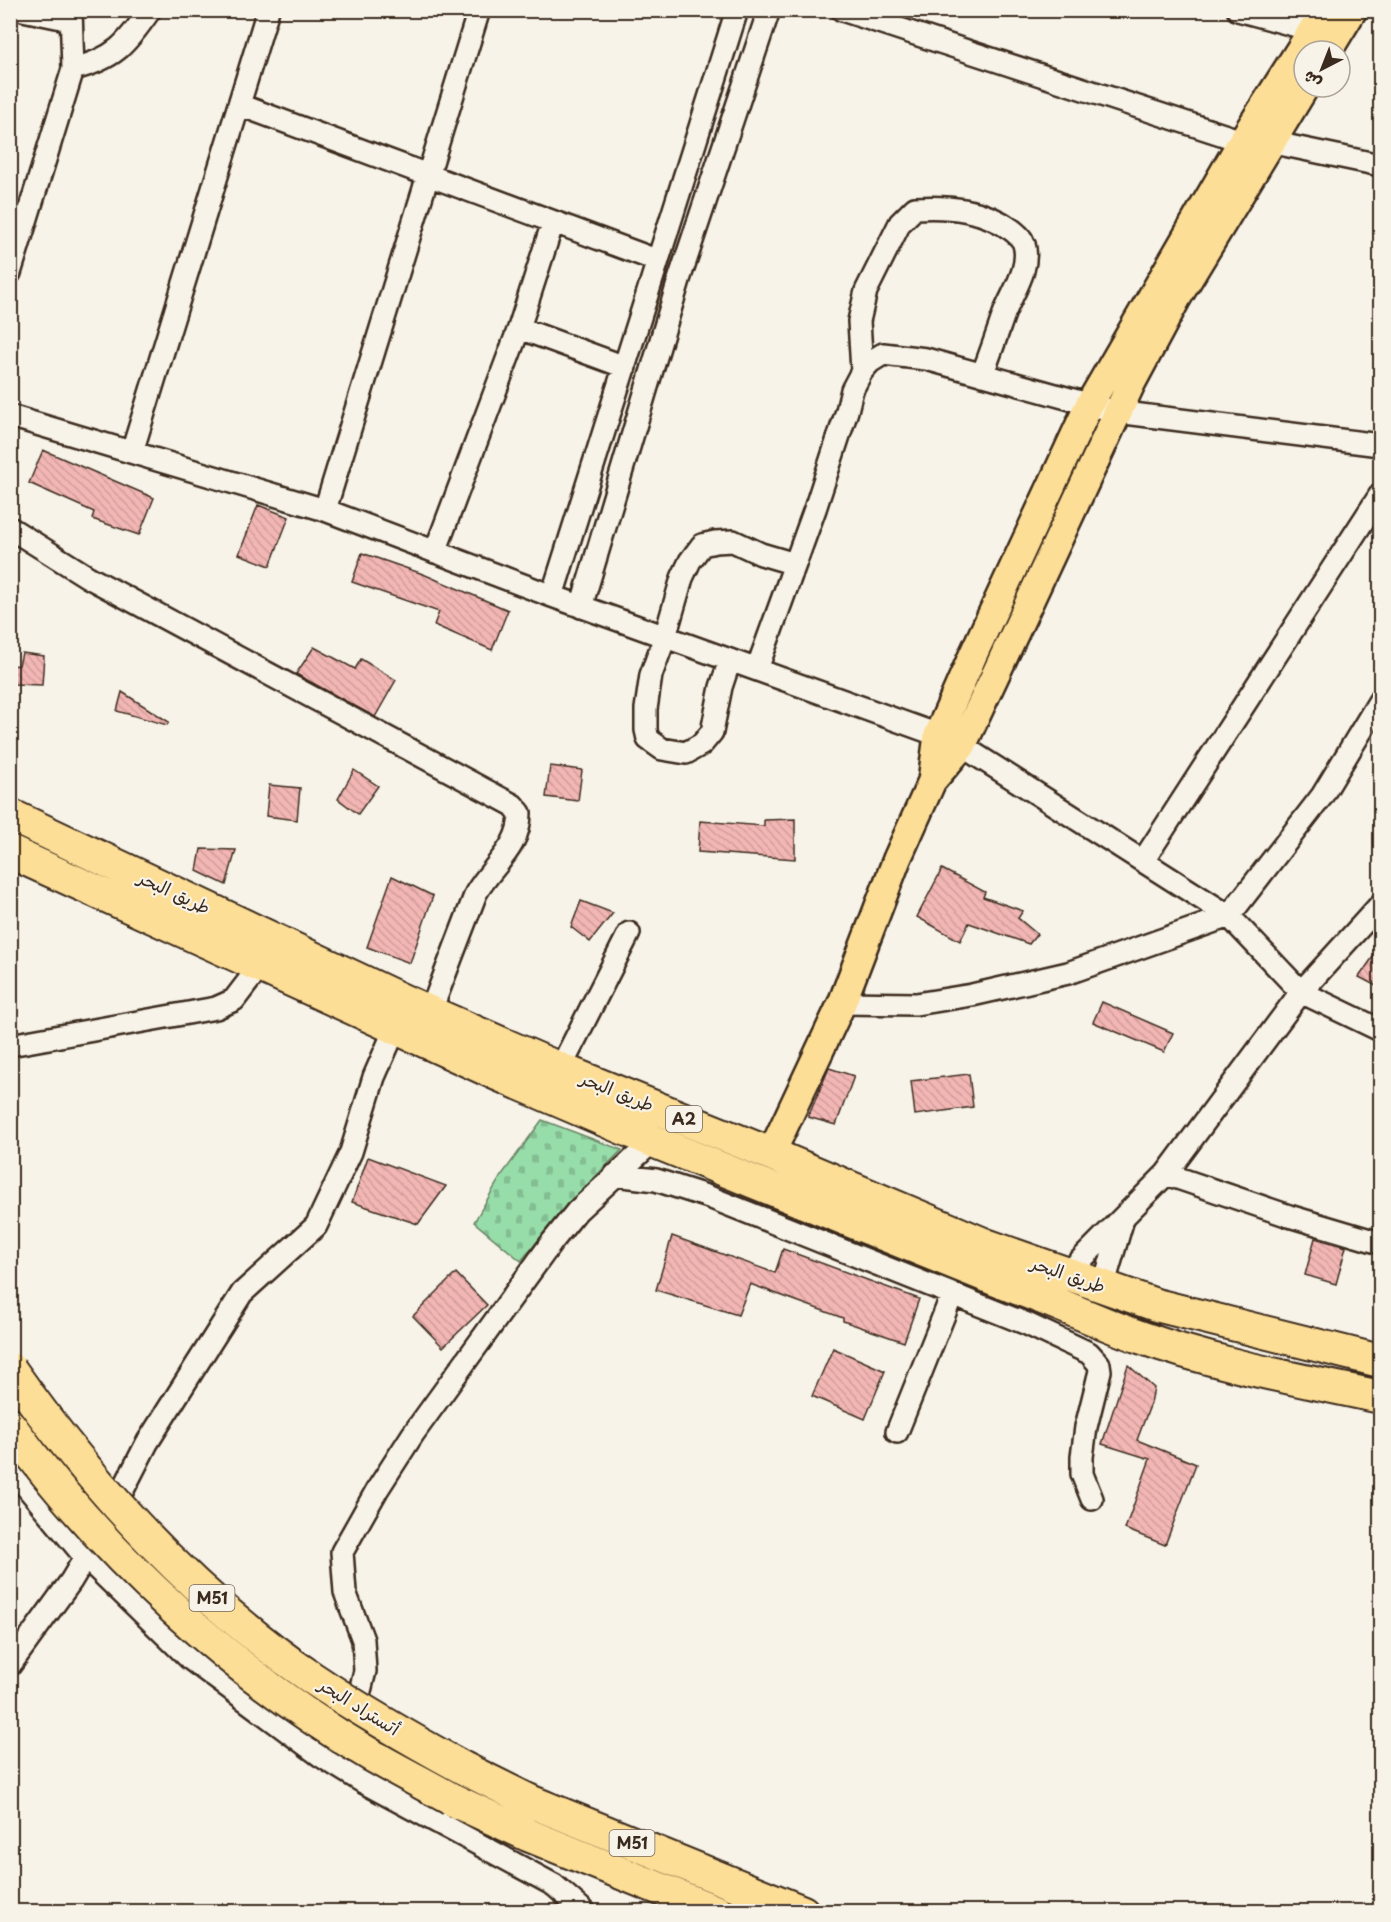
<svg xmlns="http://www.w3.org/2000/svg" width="1391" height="1922" font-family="'Playpen Sans','Playpen Sans Arabic',sans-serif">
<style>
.cemetery{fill:url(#cemetery-stones);stroke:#698464;stroke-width:1.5}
.building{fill:url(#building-back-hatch);stroke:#3b2a1e;stroke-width:1.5}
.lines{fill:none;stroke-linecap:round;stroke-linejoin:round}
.minor-casing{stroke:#3b2a1e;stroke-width:26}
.major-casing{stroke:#3b2a1e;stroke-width:32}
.highway-casing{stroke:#3b2a1e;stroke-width:36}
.minor{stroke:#f7f3e8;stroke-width:21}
.major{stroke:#fdde96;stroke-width:27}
.highway{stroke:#fdde96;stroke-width:32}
.highway-bridge-casing{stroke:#3b2a1e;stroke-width:36;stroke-linecap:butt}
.highway-bridge{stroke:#fdde96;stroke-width:32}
.labels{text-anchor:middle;stroke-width:4.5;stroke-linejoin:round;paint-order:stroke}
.shield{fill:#f7f3e8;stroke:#73665b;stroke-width:1.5}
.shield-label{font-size:16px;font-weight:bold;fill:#3b2a1e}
.street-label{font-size:18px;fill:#3b2a1e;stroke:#f7f3e8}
</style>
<defs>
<pattern id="cemetery-stones" width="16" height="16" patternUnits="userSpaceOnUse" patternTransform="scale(1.5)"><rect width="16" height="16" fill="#97ddaa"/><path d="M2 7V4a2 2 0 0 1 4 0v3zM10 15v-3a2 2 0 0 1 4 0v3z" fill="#83be92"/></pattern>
<pattern id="building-back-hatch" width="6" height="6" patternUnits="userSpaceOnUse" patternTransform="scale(1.5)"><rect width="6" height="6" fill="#f2b6b4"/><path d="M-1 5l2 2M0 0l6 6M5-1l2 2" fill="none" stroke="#d09d9a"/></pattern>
</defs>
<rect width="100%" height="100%" fill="#f7f3e8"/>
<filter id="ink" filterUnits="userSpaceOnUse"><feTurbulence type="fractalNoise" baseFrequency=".0167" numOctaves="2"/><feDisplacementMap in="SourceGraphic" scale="12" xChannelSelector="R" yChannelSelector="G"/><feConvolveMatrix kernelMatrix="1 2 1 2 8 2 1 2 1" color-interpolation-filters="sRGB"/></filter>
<g filter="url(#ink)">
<path class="cemetery" d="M542 1120 622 1150 570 1202 521 1261 474 1222 501 1176Z"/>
<path class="building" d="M43 450 154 498 139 535 92 519 94 512 29 483Z
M258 505 289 517 270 566 239 554Z
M362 553 423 574 508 610 492 650 434 625 439 612 352 582Z
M314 647 355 669 361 659 396 680 375 717 296 674Z
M22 653 44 656 42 685 12 684 10 666 19 665Z
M122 692 169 722 167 725 117 711Z
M550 766 582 770 578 801 546 797Z
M354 770 378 786 358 814 338 799Z
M269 785 300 788 297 820 266 816Z
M795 819V859L698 852 700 821 764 826V820Z
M201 849 236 850 226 885 197 871Z
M942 869 985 892 983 897 1023 911 1018 918 1037 934 1029 944 969 923 960 941 917 917Z
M392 876 433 896 410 963 367 947Z
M581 901 613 913 590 942 571 927Z
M1380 947V988L1359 977Z
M1102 1002 1173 1033 1164 1052 1093 1022Z
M829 1068 854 1076 836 1125 808 1117Z
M969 1074 973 1107 915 1115 911 1081Z
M368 1157 446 1186 418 1224 352 1202Z
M672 1236 775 1273 783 1249 919 1299 904 1342 843 1321V1318L750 1284 738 1315 656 1290Z
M1315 1238 1346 1247 1336 1284 1305 1275Z
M456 1273 487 1305 443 1347 413 1316Z
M833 1348 885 1371 865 1419 812 1396Z
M1128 1365 1154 1388 1151 1403 1137 1440 1196 1464 1165 1545 1125 1529 1150 1459 1102 1444Z"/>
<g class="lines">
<g class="minor-casing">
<path id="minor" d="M23 10 71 20
M842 10 1242 141
M1238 10 1312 30
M73 69C114 59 126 45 150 10
M240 105 656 260
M1270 142 1380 165
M10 273 73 69 71 10
M519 328 625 367
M862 371 859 321 866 291 900 223 915 208C949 206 984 209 1012 230 1017 234 1022 238 1024 244 1031 268 1012 293 1004 314 997 334 990 355 982 375
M10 416 325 510 552 596 938 735 962 746 1229 916 1301 992 1380 1030
M132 452 268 10
M325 510 479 10
M10 528 88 577 513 805 520 813C520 848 493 864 476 893L430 1013
M435 552 519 328 553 222
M552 596 737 10
M581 607 679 280 769 10
M730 660 721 687 712 732 702 744 686 753 662 749 648 739 646 730V709L651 675 665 637 682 578 690 561 702 545 715 542 733 541 761 554 795 564
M757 669 815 509 847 411 852 390 862 371 870 362 883 354 926 359 1117 412 1380 445
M1143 861 1380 495
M842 1003 916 1004 972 995 1068 973 1229 916 1322 796 1380 700
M10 1045 216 1008 234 1000 260 966
M560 1069 629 933
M1166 1174 1289 1216 1380 1243
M615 1175 656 1180 709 1197 1027 1324 1089 1353 1099 1364 1100 1371 1086 1427 1082 1457V1474L1092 1499
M1066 1275 1166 1174 1301 992 1380 905
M1103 1287 1123 1219
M897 1432 952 1295
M10 1467 85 1557 189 1658 321 1756
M10 1665 71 1581 106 1523 147 1443 242 1293 316 1226 351 1152 374 1077 395 1029
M585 1912 554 1885 363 1782 321 1756 353 1719 365 1671 363 1640 345 1592 342 1552 377 1490 413 1434 552 1242 577 1211 653 1141"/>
</g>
<g class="major-casing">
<path id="major" d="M1328 51 1353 10
M932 781 962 746 1131 384 1177 298 1305 87
M771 1154 842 1003 897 859 932 781 938 735 973 655 1089 405 1242 141 1325 10"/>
</g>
<g class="highway-casing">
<path id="highway" d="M10 815 404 1001 560 1069 771 1154 986 1245 1156 1305 1380 1361
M10 852 497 1074 653 1141 1014 1287C1056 1302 1096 1321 1137 1336 1214 1364 1301 1380 1380 1397
M465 1769 532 1802 803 1912
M451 1799 528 1835 717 1912"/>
</g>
<use href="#minor" class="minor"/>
<use href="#major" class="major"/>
<use href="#highway" class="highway"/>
<g class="highway-bridge-casing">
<path id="highway-bridge" d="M10 1369C93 1487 192 1596 312 1678 361 1711 412 1740 465 1769
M10 1426C104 1556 233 1674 371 1755 397 1770 424 1784 451 1799"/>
</g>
<use href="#highway-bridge" class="highway-bridge"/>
</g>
</g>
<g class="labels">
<g class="shield">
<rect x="666" y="1106" width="36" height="26" rx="4.5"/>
<rect x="189.5" y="1585" width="45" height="26" rx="4.5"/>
<rect x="609.5" y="1830" width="45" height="26" rx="4.5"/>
</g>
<g class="shield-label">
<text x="684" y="1125">A2</text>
<text x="212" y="1604">M51</text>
<text x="632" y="1849">M51</text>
</g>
<g class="street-label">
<text transform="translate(174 893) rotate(25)" y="6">طريق البحر</text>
<text transform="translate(617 1092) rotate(22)" y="6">طريق البحر</text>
<text transform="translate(1068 1275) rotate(19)" y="6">طريق البحر</text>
<text transform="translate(359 1707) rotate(32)" y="6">أتستراد البحر</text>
</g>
</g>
<rect width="1391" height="1922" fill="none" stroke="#f7f3e8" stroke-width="36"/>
<rect x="18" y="18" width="1355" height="1886" fill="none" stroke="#3b2a1e" stroke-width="2" filter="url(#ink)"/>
<g transform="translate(1322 69) rotate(222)"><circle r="28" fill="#f7f3e8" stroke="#aca397" stroke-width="1.5"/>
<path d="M0-4.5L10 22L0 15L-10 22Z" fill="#3b2a1e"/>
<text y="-9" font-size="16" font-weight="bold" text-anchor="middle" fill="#3b2a1e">ش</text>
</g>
</svg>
